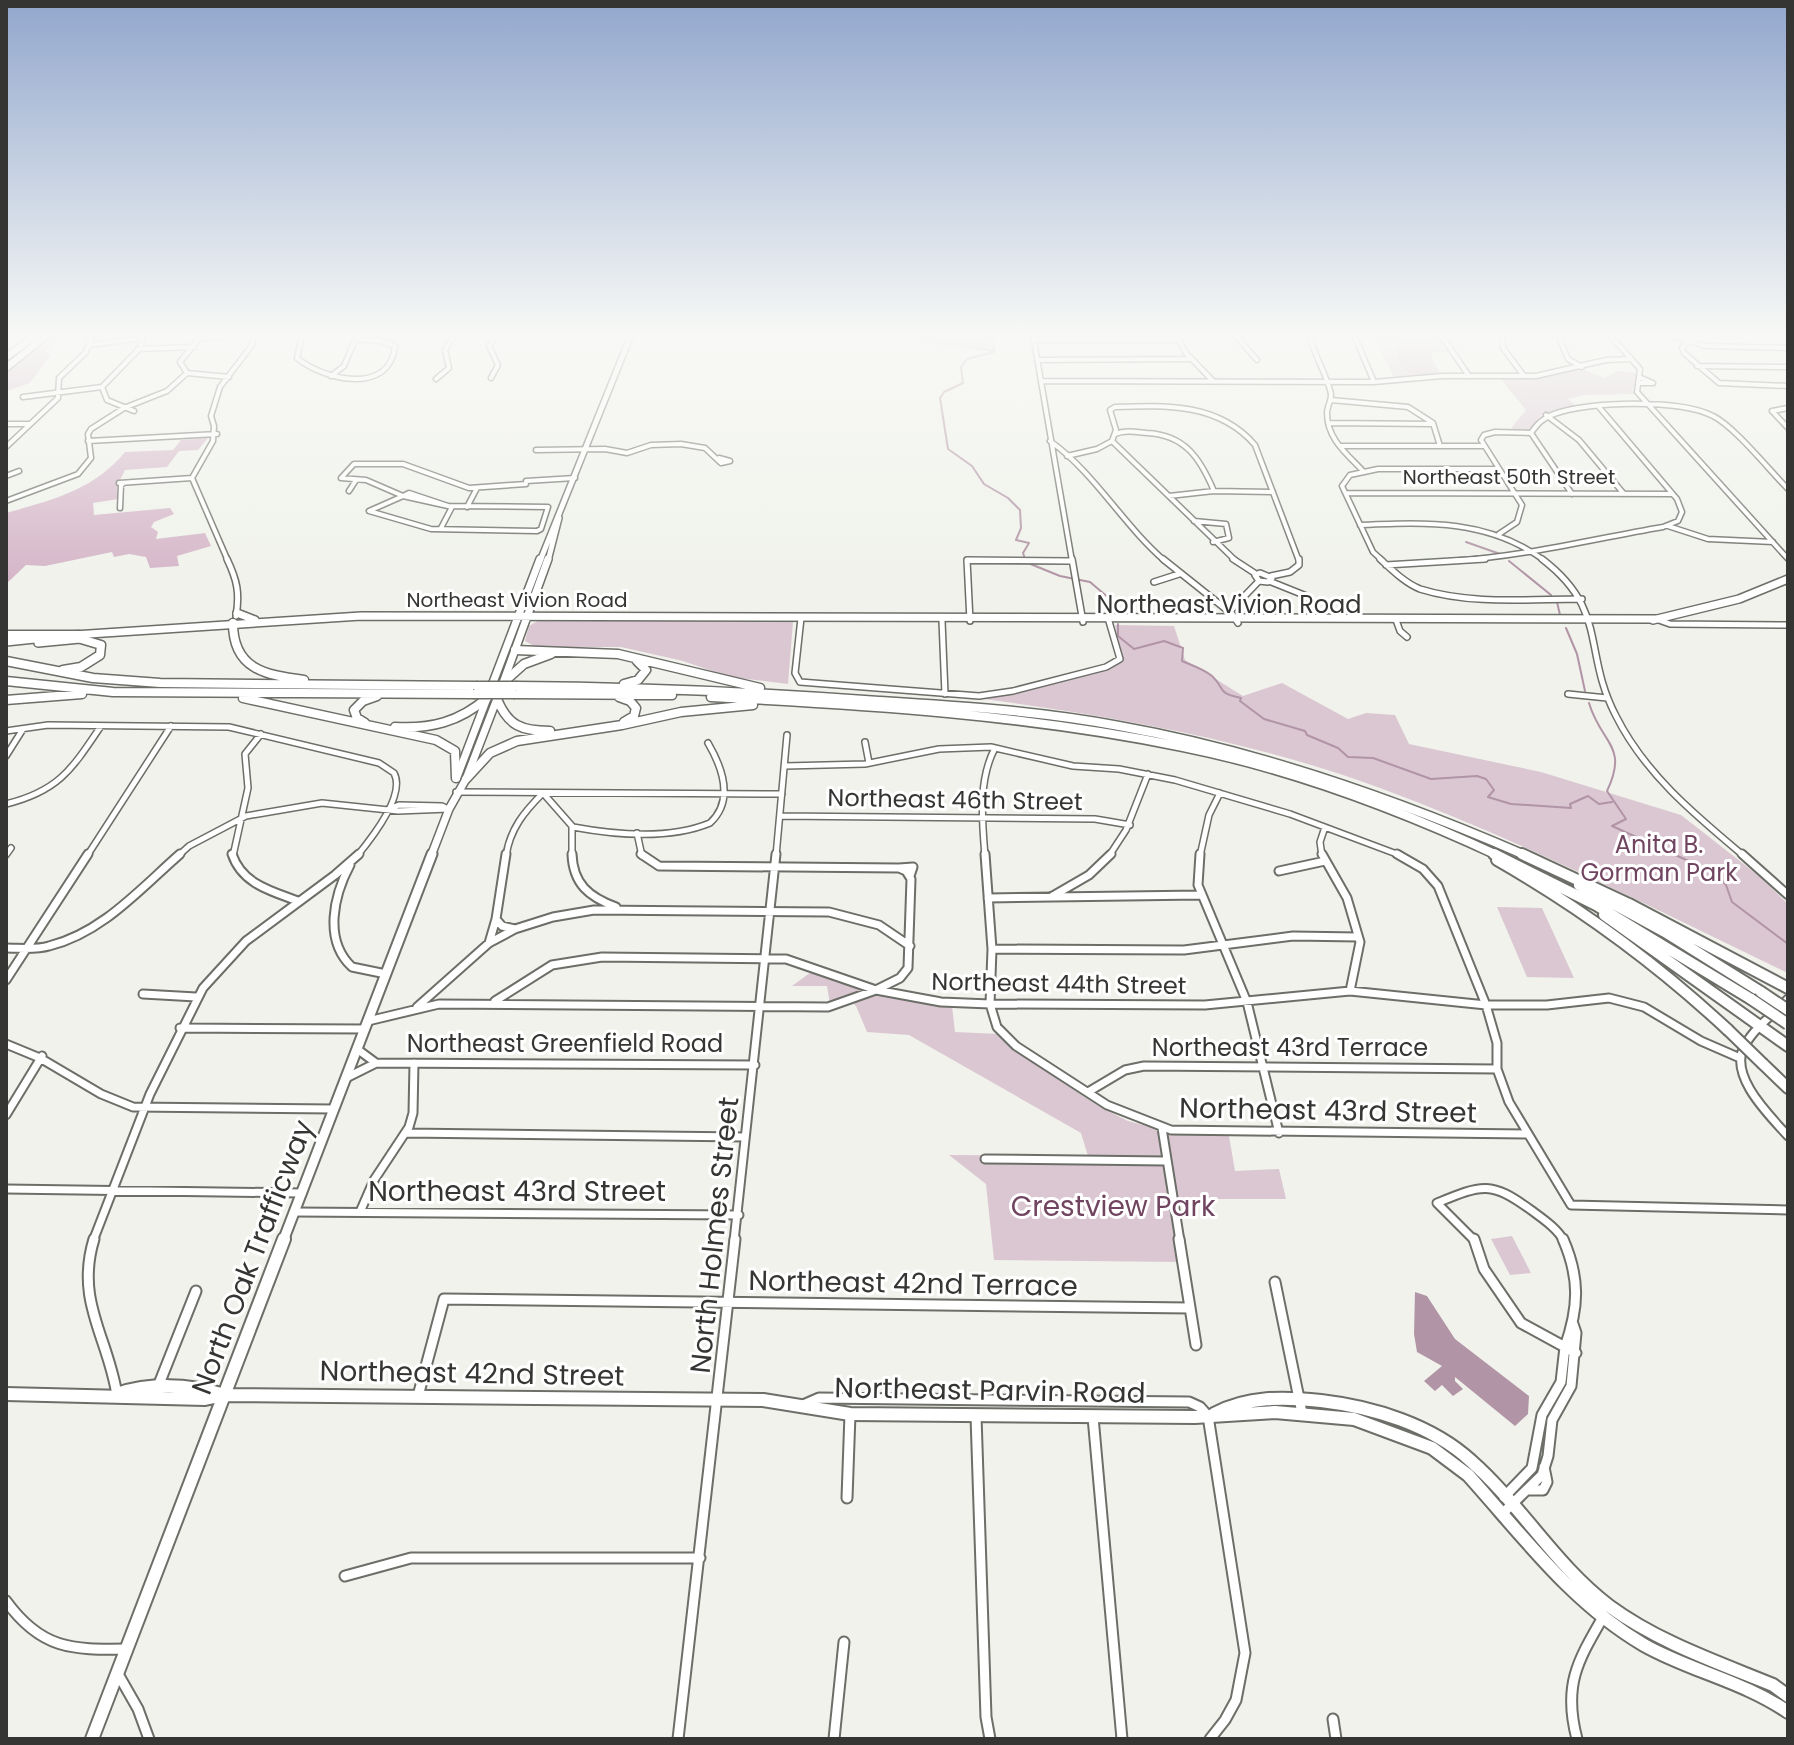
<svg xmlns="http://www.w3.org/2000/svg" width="1794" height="1745" font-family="Poppins,sans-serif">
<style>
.green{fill:#dbc7d2}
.forest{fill:#d5b6c8}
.water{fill:#b194a5}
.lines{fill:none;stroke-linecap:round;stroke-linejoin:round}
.stream{stroke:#b194a5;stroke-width:2}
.minor-far3-casing{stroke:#6c6e68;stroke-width:7}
.minor-far2-casing{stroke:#6c6e68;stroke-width:8}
.minor-far1-casing{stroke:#6c6e68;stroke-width:11}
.minor-casing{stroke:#6c6e68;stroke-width:13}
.major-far3-casing{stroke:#6c6e68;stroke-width:8}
.major-far2-casing{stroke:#6c6e68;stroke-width:10}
.major-far1-casing{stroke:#6c6e68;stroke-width:13}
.major-casing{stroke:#6c6e68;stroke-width:16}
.highway-far2-casing{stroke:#6c6e68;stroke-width:9}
.highway-far1-casing{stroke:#6c6e68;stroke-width:11}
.highway-casing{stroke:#6c6e68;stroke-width:14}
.minor-far3{stroke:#fff;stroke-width:4}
.minor-far2{stroke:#fff;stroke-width:5}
.minor-far1{stroke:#fff;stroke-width:7}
.minor{stroke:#fff;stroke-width:9}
.major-far3{stroke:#fff;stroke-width:5}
.major-far2{stroke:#fff;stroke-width:7}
.major-far1{stroke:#fff;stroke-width:9}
.major{stroke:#fff;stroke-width:12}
.highway-far2{stroke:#fff;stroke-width:6}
.highway-far1{stroke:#fff;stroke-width:8}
.highway{stroke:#fff;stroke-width:10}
.highway-bridge-far1-casing{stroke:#6c6e68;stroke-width:11;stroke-linecap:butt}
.highway-bridge-casing{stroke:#6c6e68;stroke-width:14;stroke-linecap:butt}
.highway-bridge-far1{stroke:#fff;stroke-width:8}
.highway-bridge{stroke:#fff;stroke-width:10}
.labels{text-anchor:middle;stroke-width:6;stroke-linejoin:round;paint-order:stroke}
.far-street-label{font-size:20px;fill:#353633;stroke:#fff}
.street-label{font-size:24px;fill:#353633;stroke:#fff}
.park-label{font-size:24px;fill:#714560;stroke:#fff}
.near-street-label{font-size:28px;fill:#353633;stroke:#fff}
.near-park-label{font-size:28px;fill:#714560;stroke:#fff}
</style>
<rect width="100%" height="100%" fill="#f0f2eb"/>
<path class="green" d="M1372 335H1441L1452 352 1429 353 1442 376 1396 381Z
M1582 369 1605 378 1617 371 1637 373 1638 380 1632 390 1636 394 1585 395 1568 399 1577 407 1541 415 1528 432 1513 431 1512 427 1526 410 1499 377 1541 376Z
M541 619 793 622 788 684 730 677 683 661 621 647H536L525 641 529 626Z
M1115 625 1174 626 1185 660 1243 696 1282 683 1348 719 1366 713 1395 715 1409 744 1541 772 1681 815 1759 876 1788 904V973C1653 909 1520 839 1380 788 1252 741 1118 717 984 699L1089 673 1120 658Z
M1497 907 1542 908 1574 978 1527 977Z
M814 970 890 997 952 1006 955 1032 999 1034 1029 1060 1098 1106 1128 1121 1177 1134 1229 1136 1235 1171 1279 1169 1286 1199H1169L1179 1262 994 1260 986 1184 949 1155 1088 1156 1081 1133 909 1035 867 1032 856 1006 849 1000 830 1005 827 986H792Z
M1512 1236 1531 1273 1510 1275 1491 1239Z"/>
<path class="forest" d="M51 335H64L45 351 51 354 30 383 6 391V373Z
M887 335H992L996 347 994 352 918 343Z
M1394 335H1431L1441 349 1433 351 1431 367 1434 375 1416 377 1400 366 1397 347 1403 343Z
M208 438 198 450 179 451 167 467 125 470 117 486 118 499 93 503 94 515 170 508 174 514 154 522 151 527 158 532 156 539 205 533 211 546 177 556 179 566 150 568 146 557 129 554 114 557 112 552 45 566 26 565 6 584V513C52 500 94 490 125 452L173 450 181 440Z"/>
<path class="water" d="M1415 1292 1427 1296 1455 1339 1529 1396 1528 1414 1515 1426 1455 1377V1381L1463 1389 1453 1396 1442 1385 1435 1391 1424 1381 1442 1366 1417 1352 1414 1334Z"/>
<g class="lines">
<path class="stream" d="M923 335 992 351
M985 335 994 341V352L967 359 961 367 963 383 944 392 940 398 948 449 972 466 984 484 1008 498 1020 510 1021 528 1016 540 1029 543 1023 553 1025 559
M1466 542 1503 555
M1509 561 1551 595
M1028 563 1060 576 1090 582 1110 599
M1557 602 1560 615
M1112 603 1117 616
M1118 624V636L1134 649 1164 641 1183 648 1182 661C1191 665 1204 669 1212 676 1226 689 1216 693 1241 698L1240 701 1264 719 1305 731 1307 735 1338 748 1348 757 1373 758 1431 779 1477 776 1486 779 1494 790 1488 797 1511 804 1571 808 1570 804 1588 796 1599 804 1612 802
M1566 628 1577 654 1585 691
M1589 703C1601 744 1629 745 1607 791L1626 819 1612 826 1717 874 1726 885 1732 902 1788 944"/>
<g class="minor-far3-casing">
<path id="minor-far3" d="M302 335 297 358C325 381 390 395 395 346L381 341 355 339
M1033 335 1072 561
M1177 335 1185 352 1213 381
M1309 335C1313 352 1330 382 1331 395 1331 401 1327 407 1327 413 1327 439 1347 454 1363 471
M1354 335 1374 382
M1441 335 1469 376
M1502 335 1503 348 1524 376
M1558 335 1568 359 1582 367
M1610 335 1640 369 1637 392 1788 559
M1667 335 1706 346 1788 348
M1237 337 1257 360
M202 338 234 335
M1033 340H1179
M1687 342 1682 348 1684 353 1719 383 1788 386
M89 345 143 338
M138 349 194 347
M1037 360 1189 359
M1697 366 1788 367
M187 373 180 362 202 335
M187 373 229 377
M331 376 344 366 357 335
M491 378 498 365 489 346 496 335
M436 379 449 368 445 350 454 335
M1041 381 1374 382 1442 376H1536L1606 360 1631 359
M1640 383H1653L1641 378
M23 397 102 387
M1331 400 1408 407 1433 423 1440 446
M1788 408 1772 411 1788 428
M134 411 107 400 102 387 141 347 143 335
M1546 415 1579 440 1624 494
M1328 423 1433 424
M6 424H30
M1531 433C1538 423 1543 418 1554 414 1588 401 1680 399 1713 416 1734 426 1770 471 1788 489
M1531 433 1572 494
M1115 434C1126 430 1135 432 1147 433 1185 435 1200 458 1214 491
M88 441 217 434
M1050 441C1095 473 1123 525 1165 561
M1112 441 1236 561
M1340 446H1484
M6 447 58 398 59 378 86 352 91 338
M536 450 605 449 627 453 651 445 681 444 705 448 721 463 730 461 719 458
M1067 456 1097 449 1112 441 1116 430 1110 410 1115 407C1166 405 1219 403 1255 445L1299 561
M6 476 19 471
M526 481 575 478
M119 483 192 478
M349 491 356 480
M1346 493 1672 494
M403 496 448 506
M403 496 369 511 431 529 537 531 541 529 548 507 448 506
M403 496 366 480 341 478 354 464H403L469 488 526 484
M403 496 409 493 448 506
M1169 496 1214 491 1273 492
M6 501 78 474 91 458 88 434 91 429 124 408 167 391 187 373
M448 506 452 507
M467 507 477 488
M120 508 121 485 124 483
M1194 521 1226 524 1229 538 1213 542
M1360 525C1427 522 1489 519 1545 561
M1668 526 1708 539 1773 542
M441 528 452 507
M1499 534 1517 522 1522 505 1481 440 1484 435 1495 432 1531 433
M228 561 192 478 213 441 214 426 211 416 220 387 252 345 254 335
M967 561H1070
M1383 561 1373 552 1342 486 1350 475 1378 469H1499
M1451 561C1522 557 1592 539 1663 527L1678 521 1682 512 1677 499 1599 407"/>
</g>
<g class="minor-far2-casing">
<path id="minor-far2" d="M227 559C237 580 240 593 236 616
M1072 559 1083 622
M1163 559 1232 614 1238 623
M1233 559 1256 574
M1380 559C1392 570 1405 583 1420 589 1471 605 1529 599 1582 599
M1542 559C1609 610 1582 651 1616 716 1645 774 1695 815 1744 856
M1386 565 1485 559
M1260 573 1272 578 1268 582 1259 581 1255 575Z
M1271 576 1290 572 1299 565V559
M1269 581 1309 597
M1154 582 1179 574
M1230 611 1259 581
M801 618 795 673 800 682 979 696 1013 691 1106 667 1120 659 1108 618
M1656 619 1670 624 1788 625
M1396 620 1400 631 1407 637
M942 621 945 694
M970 621 967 560 1070 561
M1568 694 1607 698
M6 731 48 725 229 727 379 763 394 773C406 795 371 839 357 856
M865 742 869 763
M6 756 23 729
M785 766 865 764 939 749 991 747 1073 766 1119 769 1175 780 1290 814 1402 856
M456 792 782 794
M6 804C59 791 72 769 101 726
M389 809 399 805 442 806 448 809
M780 816 1095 819 1130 825
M573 827C616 835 669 840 710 823 735 800 722 767 708 743
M637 833 642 856
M6 855 11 848
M87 856 171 726
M178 856 189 846 246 816 322 803 398 811 449 809
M233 856 248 788 245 754 261 734
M506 856C510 829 524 812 543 793L572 826V856
M776 856 787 735
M985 856C982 820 978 780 995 748
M1109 856 1126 830 1148 774
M1200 856 1209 815 1220 793
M1322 856 1320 842 1325 827"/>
</g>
<g class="minor-far1-casing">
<path id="minor-far1" d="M232 854C242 884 271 891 298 901
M506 854 496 919 502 926 515 929
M572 854C573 884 589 897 616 907
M985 854 992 949 990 1004 997 1027 1016 1046 1107 1105 1171 1130 1528 1134
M1200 854 1198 885 1247 1002 1279 1133
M1322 854 1347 898 1360 942 1350 991
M1397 854 1423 869 1438 886 1486 1005 1497 1043V1069L1509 1102 1571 1205 1788 1210
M1742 854 1788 895
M350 865C334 895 323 940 352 967L386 974
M899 868 913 867 910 876
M1279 871 1325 861
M1051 897 1089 875 1111 854
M988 898 1200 895
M489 943 496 919
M6 948C20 948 36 950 49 946 102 933 140 889 180 854
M992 949 1184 950 1293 936 1358 937
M6 980 88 854
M143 994 196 997
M1788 999C1774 1014 1755 1027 1745 1045 1727 1075 1770 1116 1788 1136
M495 1001 552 965 602 957 786 959 876 990 900 978 908 968 911 879 906 871 899 868 659 866 641 854
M417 1007 489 943 515 929 553 917 594 910 829 912 879 925 910 946
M368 1021 439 1004 828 1007 876 990 941 1002 990 1004 1205 1005 1350 991 1486 1005H1547L1609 998 1644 1007 1701 1041 1740 1058
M180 1028 365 1029
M6 1044 40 1058 101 1094 133 1107 334 1109
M357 1049 376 1063
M348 1077 376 1063 755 1065
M1088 1092 1125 1070 1144 1066 1497 1069
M6 1115 42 1056
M1162 1128 1180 1241
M406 1133 745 1137
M985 1159 1166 1161
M6 1189 302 1193
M294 1212 739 1215
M360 1212 374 1180 409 1127 413 1113 414 1063
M93 1241 150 1094 203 988 246 941 335 875 359 854
M734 1241 776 854
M1475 1241 1437 1203C1483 1184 1491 1181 1531 1210 1543 1219 1557 1228 1564 1241"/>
</g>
<g class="minor-casing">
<path id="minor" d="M94 1239C75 1301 108 1337 117 1395
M1179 1239 1196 1345
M1474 1239 1484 1269 1521 1323 1565 1347
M1563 1239C1580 1278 1579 1307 1565 1347
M1275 1282 1302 1413
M1565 1347 1576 1353
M159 1384 196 1291
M418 1396 444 1299 1190 1308
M803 1405 819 1398 1189 1402 1200 1407 1208 1416 1245 1653 1236 1700 1225 1720 1210 1739
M976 1416 986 1717 990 1739
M1093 1417 1122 1739
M1527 1490H1543L1547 1482 1544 1467
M1504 1497 1532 1468 1542 1415 1561 1382 1565 1347
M847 1498 850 1414
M1503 1513 1542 1475 1548 1456 1552 1420 1571 1386 1576 1333 1573 1324
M345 1576 411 1558H700
M6 1601C41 1649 71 1650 127 1649
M118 1674 138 1709 149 1739
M1333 1719 1336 1739
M678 1739 735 1239
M834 1739 844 1642
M1577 1739C1563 1686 1577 1662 1603 1617"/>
</g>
<g class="major-far3-casing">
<path id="major-far3" d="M540 561 631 335
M548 561 559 518"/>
</g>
<g class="major-far2-casing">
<path id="major-far2" d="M237 613 255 620
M1653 620 1739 599 1788 579
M74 635 361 616 1656 619
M6 642 44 638
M38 643 80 639
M503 683 548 559
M457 777 540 559
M431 856 449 809 466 779 498 696"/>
</g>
<g class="major-far1-casing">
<path id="major-far1" d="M283 1241 432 854"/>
</g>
<g class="major-casing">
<path id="major" d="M6 1394 205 1399 224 1395 763 1400 850 1414 1195 1417 1275 1412 1354 1419 1432 1448 1468 1475C1523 1536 1572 1603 1644 1645 1690 1671 1743 1681 1788 1712
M117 1394C150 1383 188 1384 221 1394
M1214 1414C1248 1396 1284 1397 1321 1401 1373 1407 1432 1425 1471 1461 1521 1505 1555 1565 1609 1606 1658 1642 1717 1662 1773 1685L1788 1696
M92 1739 284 1239"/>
</g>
<g class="highway-far2-casing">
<path id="highway-far2" d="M6 357 37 335
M6 368 47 335"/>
</g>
<g class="highway-far1-casing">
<path id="highway-far1" d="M233 623C233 669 265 675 304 680
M6 635H79
M515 650 618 654 760 688
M6 661 93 678 160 683 476 686
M63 670 81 667 100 655 101 645 81 639
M6 681 113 692 473 694
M504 682 524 664 551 654
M624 684 638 680 646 670 637 661
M517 686C638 687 758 692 879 701 959 706 1040 711 1119 726 1260 751 1396 799 1527 856
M515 694 672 695
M619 697 630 701 636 708 634 716 624 722
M711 697C869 705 1027 715 1183 747 1292 769 1398 809 1499 856
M243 698 436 740 455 751 456 778
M497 699C508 726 522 731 550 731
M6 700 82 694
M365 723 357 718 354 710 363 701 377 696
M395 727C431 729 459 722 487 698
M466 779 490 753 517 741 622 725 681 712 753 705"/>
</g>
<g class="highway-casing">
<path id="highway" d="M1494 854 1596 905 1751 999
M1522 854 1629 904 1788 988
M1497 860C1581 908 1657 964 1728 1030
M1579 885 1665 932 1761 992
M1604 915 1788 1046
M1763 1064 1788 1088"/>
</g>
<use href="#minor-far3" class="minor-far3"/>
<use href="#minor-far2" class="minor-far2"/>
<use href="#minor-far1" class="minor-far1"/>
<use href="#minor" class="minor"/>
<use href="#major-far3" class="major-far3"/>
<use href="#major-far2" class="major-far2"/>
<use href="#major-far1" class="major-far1"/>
<use href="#major" class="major"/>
<use href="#highway-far2" class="highway-far2"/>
<use href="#highway-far1" class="highway-far1"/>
<use href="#highway" class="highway"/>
<g class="highway-bridge-far1-casing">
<path id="highway-bridge-far1" d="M476 686H517
M473 694H515"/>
</g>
<g class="highway-bridge-casing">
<path id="highway-bridge" d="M1761 992 1788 1010
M1751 999 1788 1024
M1728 1030 1763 1064"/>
</g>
<use href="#highway-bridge-far1" class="highway-bridge-far1"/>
<use href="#highway-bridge" class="highway-bridge"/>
</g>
<linearGradient id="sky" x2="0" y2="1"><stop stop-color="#92a7cd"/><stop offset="0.58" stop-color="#f8f9f6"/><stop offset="1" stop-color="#f8f9f6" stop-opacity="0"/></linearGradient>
<rect width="1794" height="579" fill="url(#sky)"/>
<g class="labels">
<g class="far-street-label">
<text x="1509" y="484">Northeast 50th Street</text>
<text x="517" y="607">Northeast Vivion Road</text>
</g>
<g class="street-label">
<text x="1229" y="613">Northeast Vivion Road</text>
<text transform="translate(955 800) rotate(1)" y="8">Northeast 46th Street</text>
<text transform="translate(1059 984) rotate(1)" y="8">Northeast 44th Street</text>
<text x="565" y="1052">Northeast Greenfield Road</text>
<text x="1290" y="1056">Northeast 43rd Terrace</text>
</g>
<g class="park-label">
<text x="1659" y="853">Anita B.<tspan x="1659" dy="28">Gorman Park</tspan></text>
</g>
<g class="near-street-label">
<text transform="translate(1328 1110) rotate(1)" y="10">Northeast 43rd Street</text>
<text x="517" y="1201">Northeast 43rd Street</text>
<text transform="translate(714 1235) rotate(-84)" y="10">North Holmes Street</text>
<text transform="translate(252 1257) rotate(-69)" y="10">North Oak Trafficway</text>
<text transform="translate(913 1283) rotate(1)" y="10">Northeast 42nd Terrace</text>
<text transform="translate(472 1373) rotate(1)" y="10">Northeast 42nd Street</text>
<text transform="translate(990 1390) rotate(1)" y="10">Northeast Parvin Road</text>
</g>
<g class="near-park-label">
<text x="1113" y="1216">Crestview Park</text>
</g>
</g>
<rect width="1794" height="1745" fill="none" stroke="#353633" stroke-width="16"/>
</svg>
